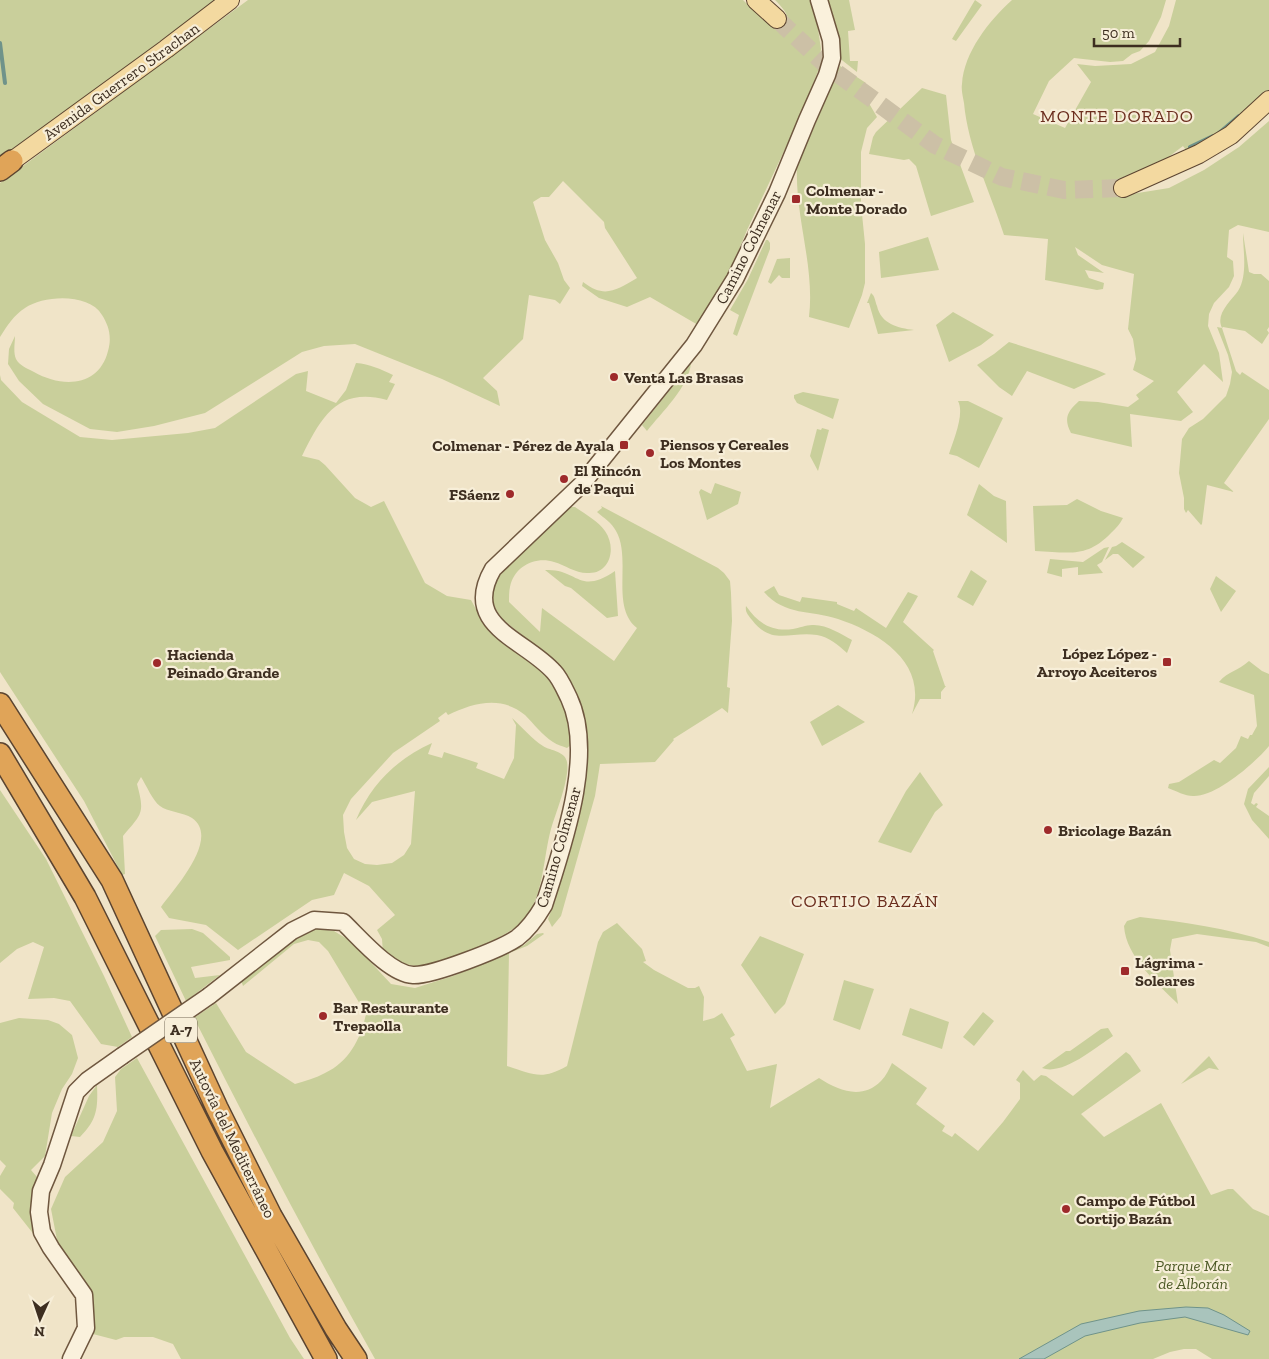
<svg xmlns="http://www.w3.org/2000/svg" width="1269" height="1359" font-family="'Zilla Slab',serif">
<style>
.green{fill:#c9cf9b}
.water{fill:#a9c4bc;stroke:#6f938a}
.lines{fill:none;stroke-linecap:round;stroke-linejoin:round}
.stream{stroke:#6f938a;stroke-width:4}
.primary-tunnel{stroke:#ccc0a6;stroke-width:18;stroke-dasharray:18 9;stroke-linecap:butt}
.secondary-casing{stroke:#6f573f;stroke-width:19}
.primary-casing{stroke:#5b4430;stroke-width:20}
.motorway-casing{stroke:#5b4430;stroke-width:24}
.secondary{stroke:#faf1dc;stroke-width:16}
.primary{stroke:#f3d9a0;stroke-width:18}
.motorway{stroke:#e0a458;stroke-width:21}
.secondary-bridge-casing{stroke:#6f573f;stroke-width:19;stroke-linecap:butt}
.secondary-bridge{stroke:#faf1dc;stroke-width:16}
.poi-dot{fill:#9e2a2b;stroke:#f7eed8;stroke-width:2}
.labels{text-anchor:middle;stroke-width:4.5;stroke-linejoin:round;paint-order:stroke}
.shield{fill:#f7eed8;stroke:#756857;stroke-width:1}
.shield-label{font-size:15px;font-weight:bold;fill:#3d2e20}
.street-label{font-size:16px;fill:#3d2e20;stroke:#f7eed8}
.poi-label{font-size:16px;font-weight:bold;fill:#3d2e20;stroke:#f7eed8;text-anchor:start}
.park-label{font-size:16px;font-style:italic;fill:#4d5a26;stroke:#f7eed8}
.neighbourhood-label{font-size:18px;letter-spacing:1px;fill:#6b2e1e;stroke:#f7eed8}
</style>
<rect width="100%" height="100%" fill="#f0e4c8"/>
<path class="green" d="M0 0H216L0 160Z
M248 0H743C753 9 773 33 788 28 791 17 783 8 775 0H811L818 29 821 49 818 71 802 113 747 230 731 269 698 325 650 297 627 307 599 298 582 286 583 282C605 299 616 290 637 278L605 228 604 222 563 181 549 197H541L533 202 545 240 558 263 564 280 570 288 560 304 555 300 529 295 523 339 483 378 497 391 500 406 442 379 355 344 324 346 302 352 205 413 154 426 117 432 90 429 43 404 19 381 8 364 9 349 15 336C15 343 13 352 16 359 19 365 28 369 34 372 62 388 99 387 108 351 112 337 109 326 102 315 89 293 44 295 25 308 14 315 7 326 0 337V183Z
M826 0H849L855 30 848 31 850 61H858L857 72 838 57Z
M975 0 982 5 956 41 952 39Z
M1012 0H1166L1161 17 1149 41 1140 51 1132 54 1123 61 1110 62 1074 58 1049 81 1033 114 1065 128 1091 82 1077 64 1095 66 1131 64 1155 52 1169 26 1176 0H1269V91L1249 112 1188 153 1183 146 1158 165 1118 179 1112 186 1113 193 1119 196 1169 188 1204 170 1239 147 1269 121V232L1238 225 1229 230 1227 257 1233 261 1234 276 1229 287 1214 303 1209 314 1208 326 1219 353 1223 382 1204 364 1177 392 1193 412 1181 421 1130 414 1132 447 1071 433C1063 418 1068 411 1079 401L1098 402 1128 407 1139 399 1136 395 1154 381 1133 370 1136 359 1133 339 1128 329 1134 274 1102 265 1075 247 1078 255 1104 273 1085 270 1089 278 1104 283 1103 289 1097 290 1045 280 1048 239 1004 235C990 191 968 148 964 103 963 97 961 90 962 84 964 52 989 21 1012 0Z
M840 66 866 83 860 88 877 117 867 128 861 152V204L865 244V283L862 295 849 328 809 317C815 267 795 217 797 167Z
M922 88 946 95 951 140 974 202 931 216 916 166 909 159 904 160 869 154 873 137 876 132Z
M1243 233 1249 272 1254 274H1261L1269 281V327L1267 330 1269 333 1262 344 1245 331 1223 327 1222 328 1236 371 1240 375 1242 372 1269 390V419L1224 483 1234 492 1207 485 1202 524 1201 525 1188 510 1186 513 1184 509V498L1179 473 1182 439 1189 428 1203 419 1226 396 1230 384 1232 372 1228 355 1217 327 1222 328C1215 314 1231 301 1238 291 1248 275 1243 251 1243 233Z
M928 237 939 270 881 278 879 252Z
M766 240H768L770 243V249L737 336 733 334 739 315 730 310 748 279Z
M790 258V278H782L779 275 771 284 768 282 777 259Z
M871 293C875 296 875 301 877 306 881 324 898 328 914 330L878 334 869 303H867Z
M953 312 994 335 981 345 949 362 936 325Z
M1009 342 1097 370 1106 374 1074 389 1027 371 1012 396 999 387 977 365 994 354Z
M356 363C370 364 380 369 393 375L389 382 395 384 387 400C338 387 322 416 302 456L319 460 325 465 355 498 371 507 384 501 425 583 447 596 471 600C480 617 489 634 506 645 515 650 525 655 533 662 556 683 569 713 572 744L567 748C563 746 557 745 553 742 542 735 534 724 525 715 501 695 473 703 448 715L446 712 438 718 440 721 393 753 351 799 343 815 344 832 347 848 354 859 365 864 377 865 392 863 404 855 411 844 415 791 372 802 356 820C371 784 397 759 432 743L428 754 442 758 444 752 478 763 476 768 504 779 514 758 516 725 512 718C522 727 532 739 543 746 551 751 565 751 567 762 570 778 556 812 551 829 543 858 544 894 525 919 510 937 445 964 422 966 408 967 395 960 383 953L382 939 377 930 395 915 369 886 344 873 334 895 312 900 238 950 206 925 169 918 161 907C174 889 221 838 192 818 183 812 167 812 160 806 153 801 146 785 141 777L137 784C145 814 142 813 123 836L125 874 122 875 84 801 0 672V375L1 380 22 402 80 437 112 440 188 433 215 428 296 374 308 371 306 391 336 403 346 390Z
M691 363C689 387 661 413 647 431L642 425Z
M803 392 839 399 833 419 797 403 794 398V395Z
M958 401H968L1003 418 979 468 957 456 949 454C953 441 965 414 958 401Z
M822 428 829 430 818 471 810 456 817 429 821 430Z
M715 483 741 492 738 504 707 520 699 492 701 489 711 494Z
M979 484 994 496 1006 501 1007 543 967 515Z
M1077 499 1101 511 1123 518C1120 524 1116 528 1111 533 1086 559 1068 552 1035 551L1033 506 1067 505Z
M601 506 718 568 724 573 730 581 731 593 732 621 727 687 730 688 728 713 722 708 673 739 674 740 655 762 600 764 595 796 561 916 552 927 548 919 555 901 579 807 587 768 585 729 564 673 552 659 501 618 493 604 492 588 501 571 566 507H575C585 514 598 521 605 531 617 548 610 575 587 573 575 573 565 565 554 562 536 556 514 566 510 587 509 591 509 597 509 602L540 632 542 608 614 661 637 628C610 607 632 559 616 531 612 523 604 518 597 512L602 508Z
M1122 542 1145 557 1133 568 1118 554H1113L1105 560 1112 547 1116 546Z
M1109 547 1102 562 1097 565 1103 573 1078 575V567L1062 569V577L1047 573 1050 559 1083 562 1104 548Z
M545 570C578 568 578 596 615 571L618 616 607 618 571 588 565 586Z
M971 570 987 581 973 606 957 597Z
M1216 576 1236 591 1221 612 1210 589Z
M774 586 779 595 800 602 802 597 837 602V604L854 611 856 608 886 628 908 592 918 596 903 622 934 650 933 651 945 686H946L941 692V699H920L912 714C928 663 880 633 838 619 811 610 785 616 764 592Z
M746 606C758 623 771 632 793 629 799 628 806 625 812 625 826 624 841 634 852 640L847 653C838 645 829 637 817 635 790 631 772 646 752 620 748 615 745 612 746 606Z
M1249 661 1262 671 1269 674V746C1255 763 1216 797 1193 796 1185 796 1176 791 1168 788L1169 784 1179 782 1214 760 1220 763 1236 748 1241 736 1248 739 1250 735H1252L1257 726 1254 695 1219 682C1228 671 1238 671 1249 661Z
M838 705 865 722 822 746 810 722Z
M1269 767V776L1254 793 1251 803 1254 805 1256 803 1258 804 1256 807 1269 816V839L1252 820 1244 804 1248 789Z
M920 772 943 805 935 812 911 853 878 842 906 791Z
M0 790 46 859 104 976 132 1037 118 1047 101 1044 70 1001 54 998 28 999 44 947 33 942 17 949 0 963Z
M1140 917C1184 922 1227 928 1269 942V947L1256 942 1197 934 1172 939 1170 950 1178 1004C1157 983 1126 957 1124 926L1127 921Z
M617 923 642 949 646 961 643 962 654 970 688 988H695L699 986 704 997 703 1021 714 1018 722 1013 735 1035 730 1038 747 1071 777 1064 770 1108 819 1078C839 1091 862 1100 881 1081 886 1076 889 1069 892 1063L927 1088 916 1104 945 1126 942 1131 952 1137 955 1133 978 1151 1003 1122 1020 1099V1083L1016 1080 1023 1070 1034 1081 1041 1075 1046 1076 1073 1096 1126 1052 1130 1055 1141 1071 1081 1114 1104 1137 1161 1103 1211 1195 1228 1189H1233L1253 1209 1269 1216V1359H1212L1196 1349H1184L1170 1352 1153 1359H375C312 1247 252 1133 194 1018L216 1003 246 1052 295 1084C305 1081 316 1078 325 1073 349 1062 361 1038 366 1014L328 951 319 942 308 940 294 944 243 986 241 980 302 933 316 928 334 931 352 942 391 984 415 988 453 976 509 953 524 945 537 934 543 933 544 934 527 946 509 953 507 1066C533 1074 541 1081 567 1066L598 942 603 932Z
M192 929 203 933 230 957V960L191 967 195 978 220 975 186 1001 155 936 161 930Z
M760 936 804 954 785 1004 775 1014 741 965Z
M844 980 874 989 860 1030 833 1020Z
M910 1008 949 1022 942 1049 902 1035Z
M983 1012 994 1021 974 1046 963 1037Z
M19 1018 48 1020 59 1024 72 1035 78 1058 72 1074 62 1089 52 1113 45 1156 31 1170 37 1177C30 1202 32 1216 39 1241L13 1208 14 1203 0 1189V1176L6 1166 0 1160V1023Z
M1108 1028 1113 1036C1096 1047 1063 1076 1042 1068L1066 1051H1070L1101 1029Z
M1209 1056 1219 1070 1209 1068 1181 1084Z
M137 1058 290 1338 304 1359H181L173 1344 153 1337H124L116 1340 93 1334 94 1312 89 1291 58 1245 51 1209 65 1177 103 1142 117 1111 115 1077 121 1069Z
M97 1085C98 1109 97 1120 80 1137L71 1136 89 1096Z"/>
<path class="water" d="M1186 1307 1208 1308 1224 1315 1250 1331 1248 1335 1185 1317 1140 1323 1085 1336 1044 1359H1019L1081 1324 1139 1311Z"/>
<g class="lines">
<path class="stream" d="M0 43 5 83
M1219 133 1239 116
M1190 147 1213 136"/>
<path class="primary-tunnel" d="M777 19 826 65 935 145 1002 177 1064 190 1123 188"/>
<g class="secondary-casing">
<path id="secondary" d="M209 996 292 931 314 920 343 922C359 937 390 974 413 975 432 976 501 949 517 938 529 929 537 917 544 905 562 848 596 755 569 698 565 690 560 678 554 672 525 639 460 626 493 569L582 484 694 345 735 279 777 193 807 120 827 75 832 58 831 40 819 0
M71 1359 86 1328 84 1295 51 1248 42 1232 39 1212 41 1191 52 1165 76 1092 88 1080 122 1056"/>
</g>
<g class="primary-casing">
<path id="primary" d="M756 0 777 19
M12 161 166 49 230 0
M1123 188 1199 154 1231 135 1269 100"/>
</g>
<g class="motorway-casing">
<path id="motorway" d="M0 170 12 161
M0 704 112 880 217 1108 271 1216 336 1329 356 1359
M0 754 85 897 212 1151 326 1359"/>
</g>
<use href="#secondary" class="secondary"/>
<use href="#primary" class="primary"/>
<use href="#motorway" class="motorway"/>
<g class="secondary-bridge-casing">
<path id="secondary-bridge" d="M122 1056 209 996"/>
</g>
<use href="#secondary-bridge" class="secondary-bridge"/>
</g>
<g class="poi-dot">
<rect x="791" y="194" width="10" height="10" rx="2.5"/>
<circle cx="614" cy="377" r="5"/>
<rect x="619" y="440" width="10" height="10" rx="2.5"/>
<circle cx="650" cy="453" r="5"/>
<circle cx="564" cy="479" r="5"/>
<circle cx="510" cy="494" r="5"/>
<rect x="1162" y="657" width="10" height="10" rx="2.5"/>
<circle cx="157" cy="663" r="5"/>
<circle cx="1048" cy="830" r="5"/>
<rect x="1120" y="966" width="10" height="10" rx="2.5"/>
<circle cx="323" cy="1016" r="5"/>
<circle cx="1066" cy="1209" r="5"/>
</g>
<g class="labels">
<rect class="shield" x="165" y="1017.5" width="32" height="25" rx="4"/>
<g class="shield-label">
<text x="181" y="1035">A-7</text>
</g>
<g class="street-label">
<text transform="translate(121 81) rotate(-36)" y="6">Avenida Guerrero Strachan</text>
<text transform="translate(748 247) rotate(-63)" y="6">Camino Colmenar</text>
<text transform="translate(558 847) rotate(-74)" y="6">Camino Colmenar</text>
<text transform="translate(233 1138) rotate(64)" y="6">Autovía del Mediterráneo</text>
</g>
<g class="poi-label">
<text x="806" y="196">Colmenar -<tspan x="806" dy="18">Monte Dorado</tspan></text>
<text x="624" y="383">Venta Las Brasas</text>
<text x="660" y="450">Piensos y Cereales<tspan x="660" dy="18">Los Montes</tspan></text>
<text x="614" y="451" text-anchor="end">Colmenar - Pérez de Ayala</text>
<text x="574" y="476">El Rincón<tspan x="574" dy="18">de Paqui</tspan></text>
<text x="500" y="500" text-anchor="end">FSáenz</text>
<text x="1157" y="659" text-anchor="end">López López -<tspan x="1157" dy="18">Arroyo Aceiteros</tspan></text>
<text x="167" y="660">Hacienda<tspan x="167" dy="18">Peinado Grande</tspan></text>
<text x="1058" y="836">Bricolage Bazán</text>
<text x="1135" y="968">Lágrima -<tspan x="1135" dy="18">Soleares</tspan></text>
<text x="333" y="1013">Bar Restaurante<tspan x="333" dy="18">Trepaolla</tspan></text>
<text x="1076" y="1206">Campo de Fútbol<tspan x="1076" dy="18">Cortijo Bazán</tspan></text>
</g>
<g class="park-label">
<text x="1193" y="1271">Parque Mar<tspan x="1193" dy="18">de Alborán</tspan></text>
</g>
<g class="neighbourhood-label">
<text x="1117" y="122">MONTE DORADO</text>
<text x="865" y="907">CORTIJO BAZÁN</text>
</g>
</g>
<g transform="translate(40 1319) rotate(183)" stroke="#f7eed8" stroke-width="4" paint-order="stroke">
<path d="M0-4L9 19L0 12L-9 19Z" fill="#3d2e20"/>
<text y="-8" font-size="14" font-weight="bold" text-anchor="middle" fill="#3d2e20">N</text>
</g>
<path d="M1094 38v8h86v-8" fill="none" stroke="#3d2e20" stroke-width="2.5"/>
<text x="1102" y="38" font-size="15" fill="#3d2e20" stroke="#f7eed8" stroke-width="4" paint-order="stroke">50 m</text>
</svg>
